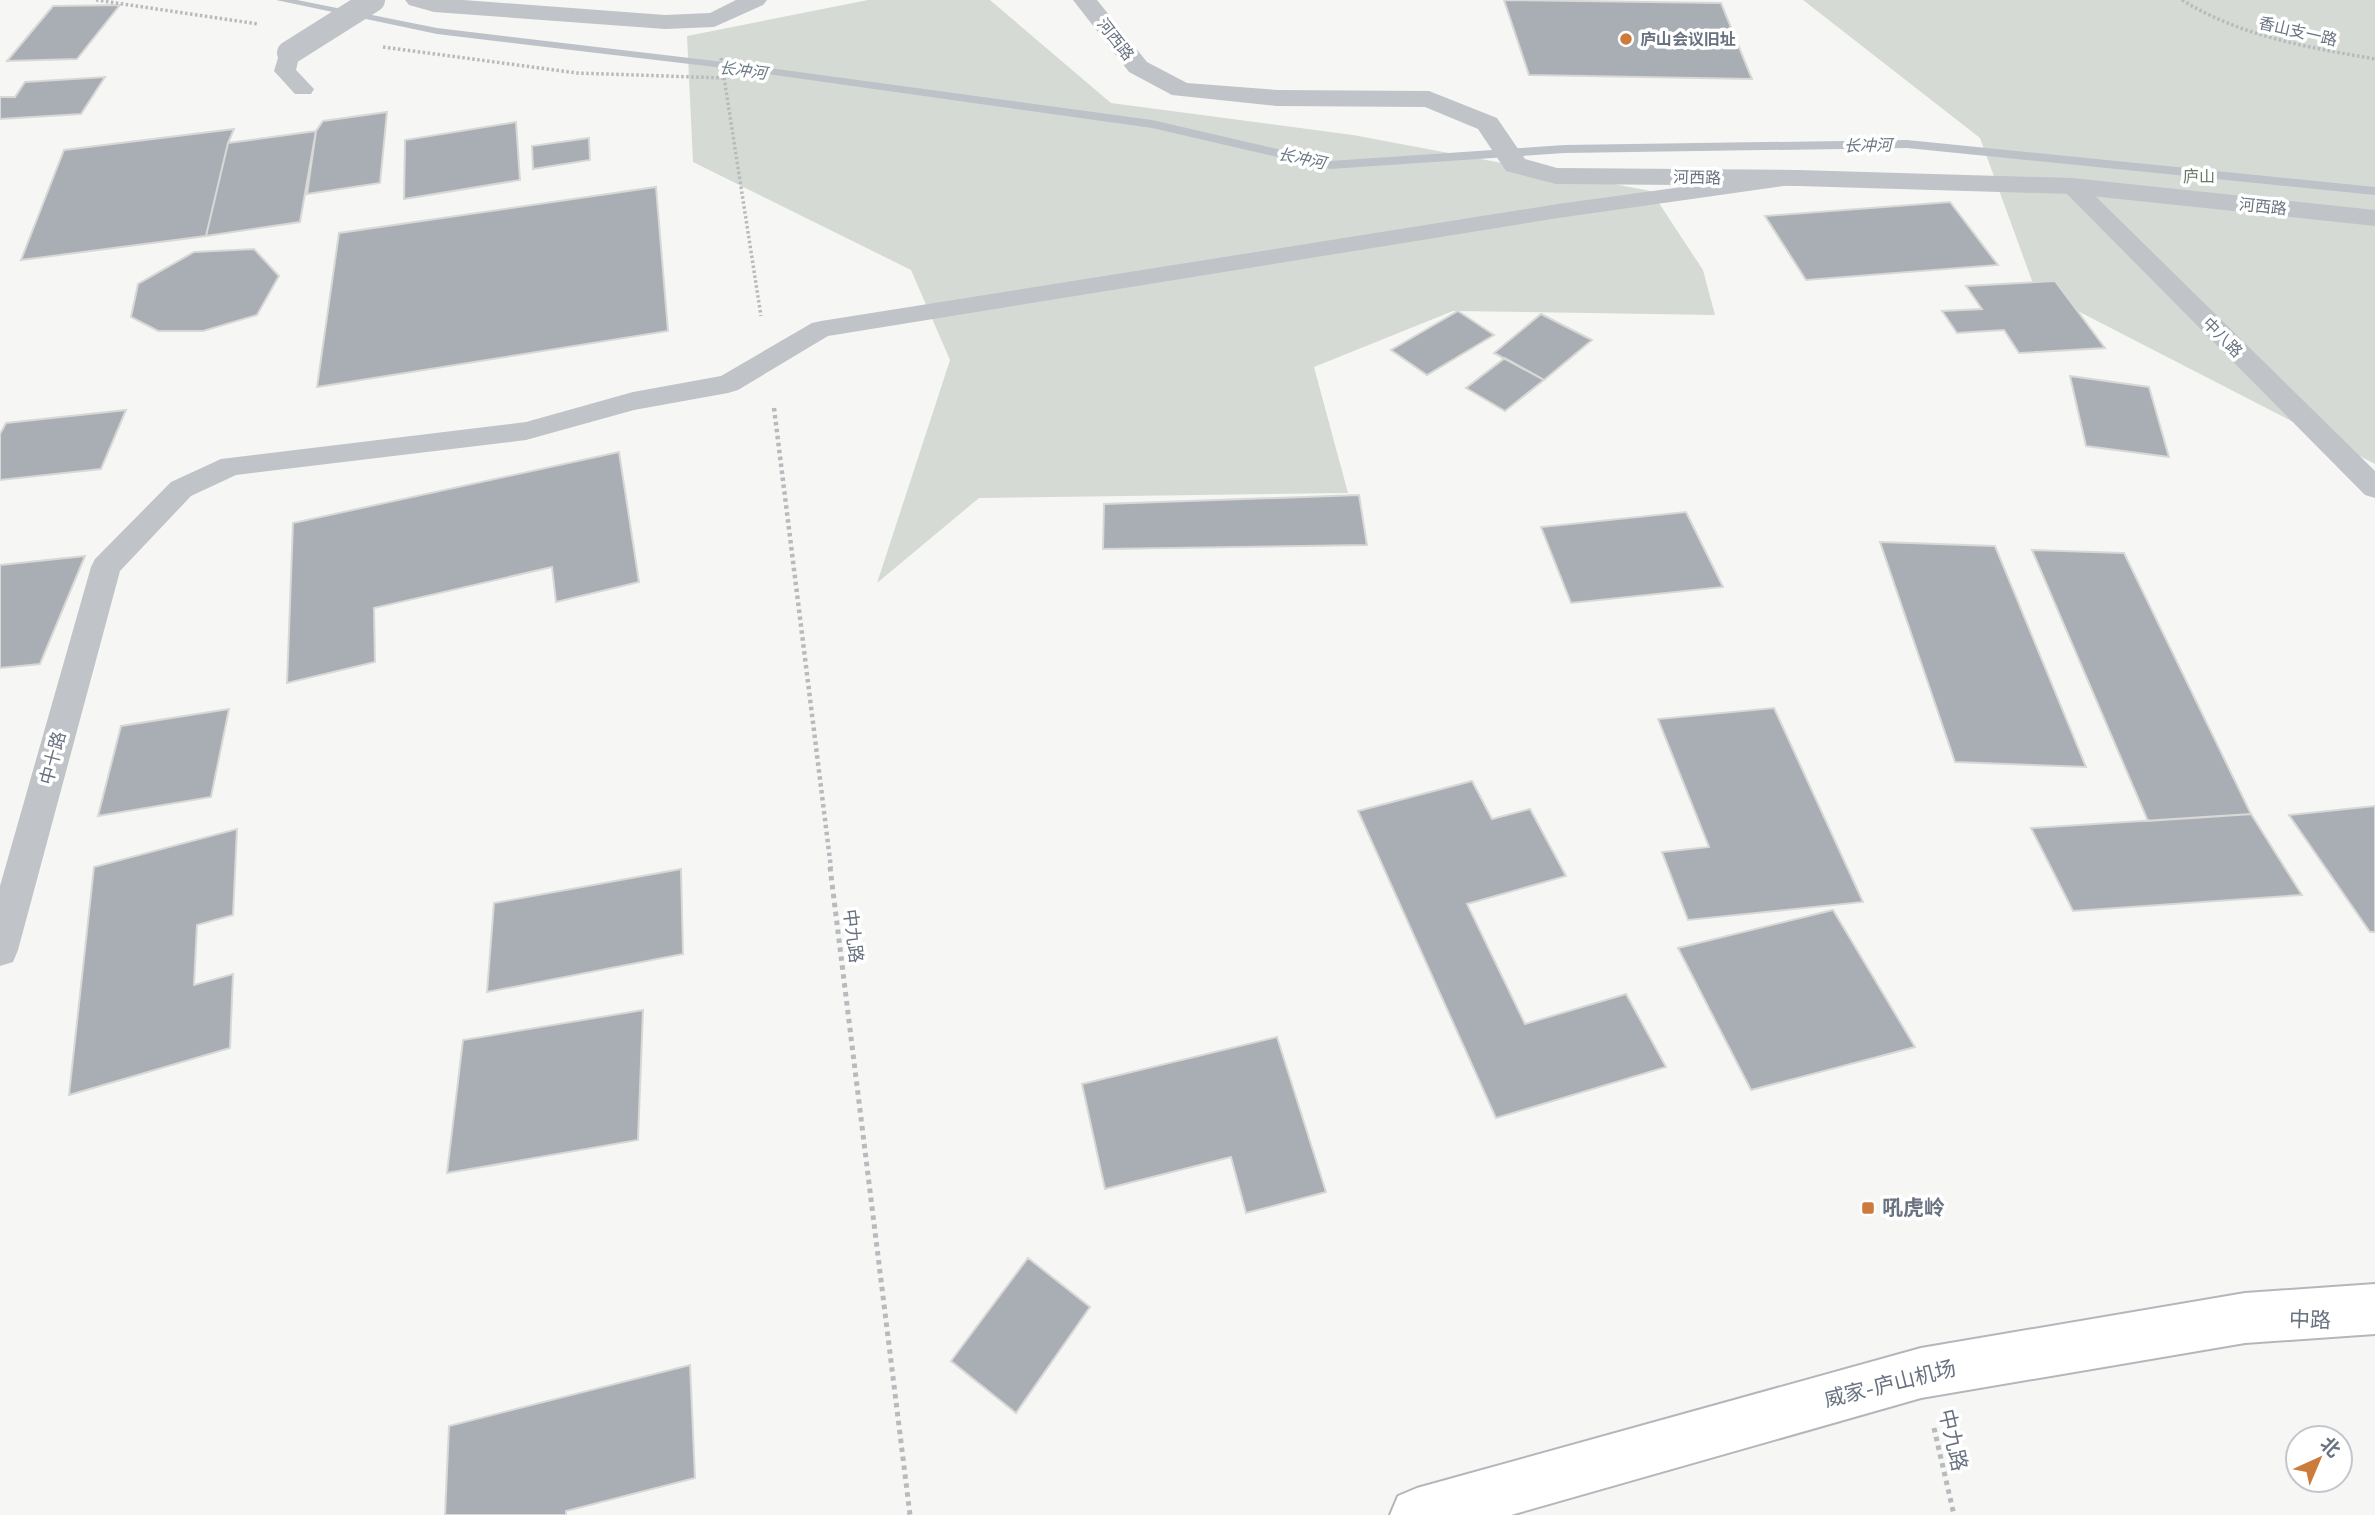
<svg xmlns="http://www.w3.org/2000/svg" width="2375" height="1515" font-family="'Nunito Sans','Noto Sans SC',sans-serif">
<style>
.green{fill:#d5dbd4}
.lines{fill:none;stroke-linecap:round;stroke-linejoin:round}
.stream{fill:#bcc2c8;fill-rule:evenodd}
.building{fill:#a9aeb5;stroke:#d8d8d6;stroke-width:2}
.primary-casing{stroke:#b4b6bb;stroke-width:4}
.path-far2{stroke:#b8babd;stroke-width:3.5;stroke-dasharray:2.5 2.5;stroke-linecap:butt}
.path-far1{stroke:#b8babd;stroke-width:4.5;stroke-dasharray:3.5 3.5;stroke-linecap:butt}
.path{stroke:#b8babd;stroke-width:5;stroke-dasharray:4.5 4.5;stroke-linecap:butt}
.lane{fill:#c0c3c7;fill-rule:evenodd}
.street{fill:#c0c3c7;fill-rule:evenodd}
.primary{fill:#fff;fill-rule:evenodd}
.lane-bridge{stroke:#c0c3c7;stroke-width:24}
.poi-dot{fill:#cd7b3d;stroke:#fff;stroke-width:2.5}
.labels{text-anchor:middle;stroke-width:7;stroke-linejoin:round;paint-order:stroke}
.far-street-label{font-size:16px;fill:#697281;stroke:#fff}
.far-poi-label{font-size:16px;font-weight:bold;fill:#697281;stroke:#fff;text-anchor:start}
.far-water-label{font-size:16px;font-style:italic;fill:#6a7884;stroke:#fff}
.far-park-label{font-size:16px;fill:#687967;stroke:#fff}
.street-label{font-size:18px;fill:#697281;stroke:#fff}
.near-poi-label{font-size:21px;font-weight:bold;fill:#697281;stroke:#fff;text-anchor:start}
.near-street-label{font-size:21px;fill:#697281;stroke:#fff}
</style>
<rect width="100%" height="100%" fill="#f6f7f4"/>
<path class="green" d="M868 0H990L1111 103 1353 135 1651 191 1703 270 1715 315 1453 311 1314 367 1348 493 979 498 877 583 950 360 911 270 693 162 687 36Z
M1803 0H2375V464L2035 289 1980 138Z"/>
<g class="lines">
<path class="stream" d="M276 0H297L437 28 732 63 1152 120 1330 161 1565 145 1907 140 2375 187V195L1907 148 1565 153 1330 169 1152 128 732 69 437 34Z"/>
</g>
<path class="building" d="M1504 0 1721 3 1752 79 1529 75Z
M120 5 77 59 7 61 53 6Z
M105 77 81 114 0 119V97H15L25 82Z
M387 112 380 183 307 194 316 131 323 121Z
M516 122 520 180 404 199 405 140Z
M234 129 228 143 206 236 21 260 64 150Z
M316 131 300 222 206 236 228 143Z
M589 138 590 160 533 169 532 146Z
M656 187 668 331 317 387 339 233Z
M1950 202 1998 265 1806 280 1765 216Z
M254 249 279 276 257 315 203 331H158L131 317 138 284 194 252Z
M2055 281 2105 348 2019 353 2004 330 1957 333 1942 311 1982 309 1966 286Z
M1458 311 1494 335 1427 375 1391 350Z
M1541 314 1592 340 1544 380 1494 353Z
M1505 358 1544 380 1505 411 1466 388Z
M2070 376 2149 387 2169 457 2086 446Z
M126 410 101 469 0 480V434L6 423Z
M619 452 639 582 556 602 552 567 374 608 375 662 287 683 293 523Z
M1359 495 1367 545 1103 549 1104 504Z
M1686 512 1723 587 1571 603 1541 527Z
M1880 542 1995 546 2086 767 1955 762Z
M2032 550 2124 553 2251 814 2148 821Z
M85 556 40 664 0 668V565Z
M1774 708 1863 902 1688 920 1662 852 1709 847 1658 719Z
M229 709 211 797 98 816 121 726Z
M1472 781 1492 819 1530 809 1566 876 1467 904 1525 1024 1626 994 1666 1067 1496 1118 1358 811Z
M2375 806V932H2370L2289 815Z
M2251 814 2302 895 2073 911 2031 828Z
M237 829 233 915 197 925 194 985 233 974 230 1048 69 1095 94 867Z
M681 869 683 954 487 992 494 903Z
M1833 910 1915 1047 1751 1090 1678 948Z
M643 1010 638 1140 447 1173 463 1040Z
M1277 1037 1326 1192 1246 1213 1231 1157 1105 1189 1082 1084Z
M1028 1258 1090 1307 1016 1413 951 1361Z
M690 1365 695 1478 566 1511V1515H445L449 1426Z"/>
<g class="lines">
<g class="primary-casing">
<path id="primary" d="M2375 1284V1334L2245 1343 1921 1398 1511 1515H1390L1398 1496 1417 1488 1921 1348 2245 1293Z"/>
</g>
<path class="path-far2" d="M96 0 258 24
M2182 0C2242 37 2307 47 2375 59
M383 47 577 73 724 78
M721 58 761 316"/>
<path class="path-far1" d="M774 408 831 868"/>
<path class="path" d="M830 867 910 1515
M1934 1428 1954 1515"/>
<path class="lane" d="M289 47 297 48 300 53 296 70 314 89 311 94H295L274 71 281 48Z
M1790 172 1798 174 1802 179 1798 184 1558 218 828 336 738 390 728 393 634 410 526 440 236 475 191 496 120 571 18 950 13 962 0 966V886L91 567 95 559 171 482 221 459 526 422 633 392 721 376 812 323 821 321 1558 204Z
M2072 179 2080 181 2375 471V498L2365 495 2064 191 2060 186 2064 181Z"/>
<path class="street" d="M405 0H463L665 15 710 13 736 0H767L763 5 714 27 665 29 434 12 409 5Z
M1073 0H1097L1147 62 1187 83 1277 90 1429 91 1497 118 1525 159 1557 168 1798 170 2072 178 2375 210V226L2072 194 1798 186 1556 184 1506 171 1478 129 1425 107 1277 106 1172 95 1129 72Z"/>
<use href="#primary" class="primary"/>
<path class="lane-bridge" d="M289 53 373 0"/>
</g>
<g class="poi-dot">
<circle cx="1626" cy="39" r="7"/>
<rect x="1861" y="1201" width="14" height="14" rx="3.5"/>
</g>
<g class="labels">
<g class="far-street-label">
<text transform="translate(2298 31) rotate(13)" y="6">香山支一路</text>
<text transform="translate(1116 39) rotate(52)" y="6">河西路</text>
<text transform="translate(1697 177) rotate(1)" y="6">河西路</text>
<text transform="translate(2263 206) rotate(6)" y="6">河西路</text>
<text transform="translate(2223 337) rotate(45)" y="6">中八路</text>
</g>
<g class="far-poi-label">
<text x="1640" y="45">庐山会议旧址</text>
</g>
<g class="far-water-label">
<text transform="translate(743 70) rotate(7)" y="6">长冲河</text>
<text transform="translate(1868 145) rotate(-1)" y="6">长冲河</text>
<text transform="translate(1302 158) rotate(12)" y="6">长冲河</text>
</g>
<g class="far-park-label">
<text x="2199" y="182">庐山</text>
</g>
<g class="street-label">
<text transform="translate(53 758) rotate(-75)" y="6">中十路</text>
<text transform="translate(853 936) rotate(83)" y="6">中九路</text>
</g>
<g class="near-poi-label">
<text x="1882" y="1215">吼虎岭</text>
</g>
<g class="near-street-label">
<text transform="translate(2310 1320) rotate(2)" y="7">中路</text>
<text transform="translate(1890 1384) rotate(-14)" y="7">威家-庐山机场</text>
<text transform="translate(1953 1440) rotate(77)" y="7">中九路</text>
</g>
</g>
<g transform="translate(2319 1459) rotate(44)"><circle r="33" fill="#ffffff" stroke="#c3c7cd" stroke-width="2"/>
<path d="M0-5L12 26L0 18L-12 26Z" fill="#cd7b3d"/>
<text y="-10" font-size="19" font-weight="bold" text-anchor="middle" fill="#697281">北</text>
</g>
</svg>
